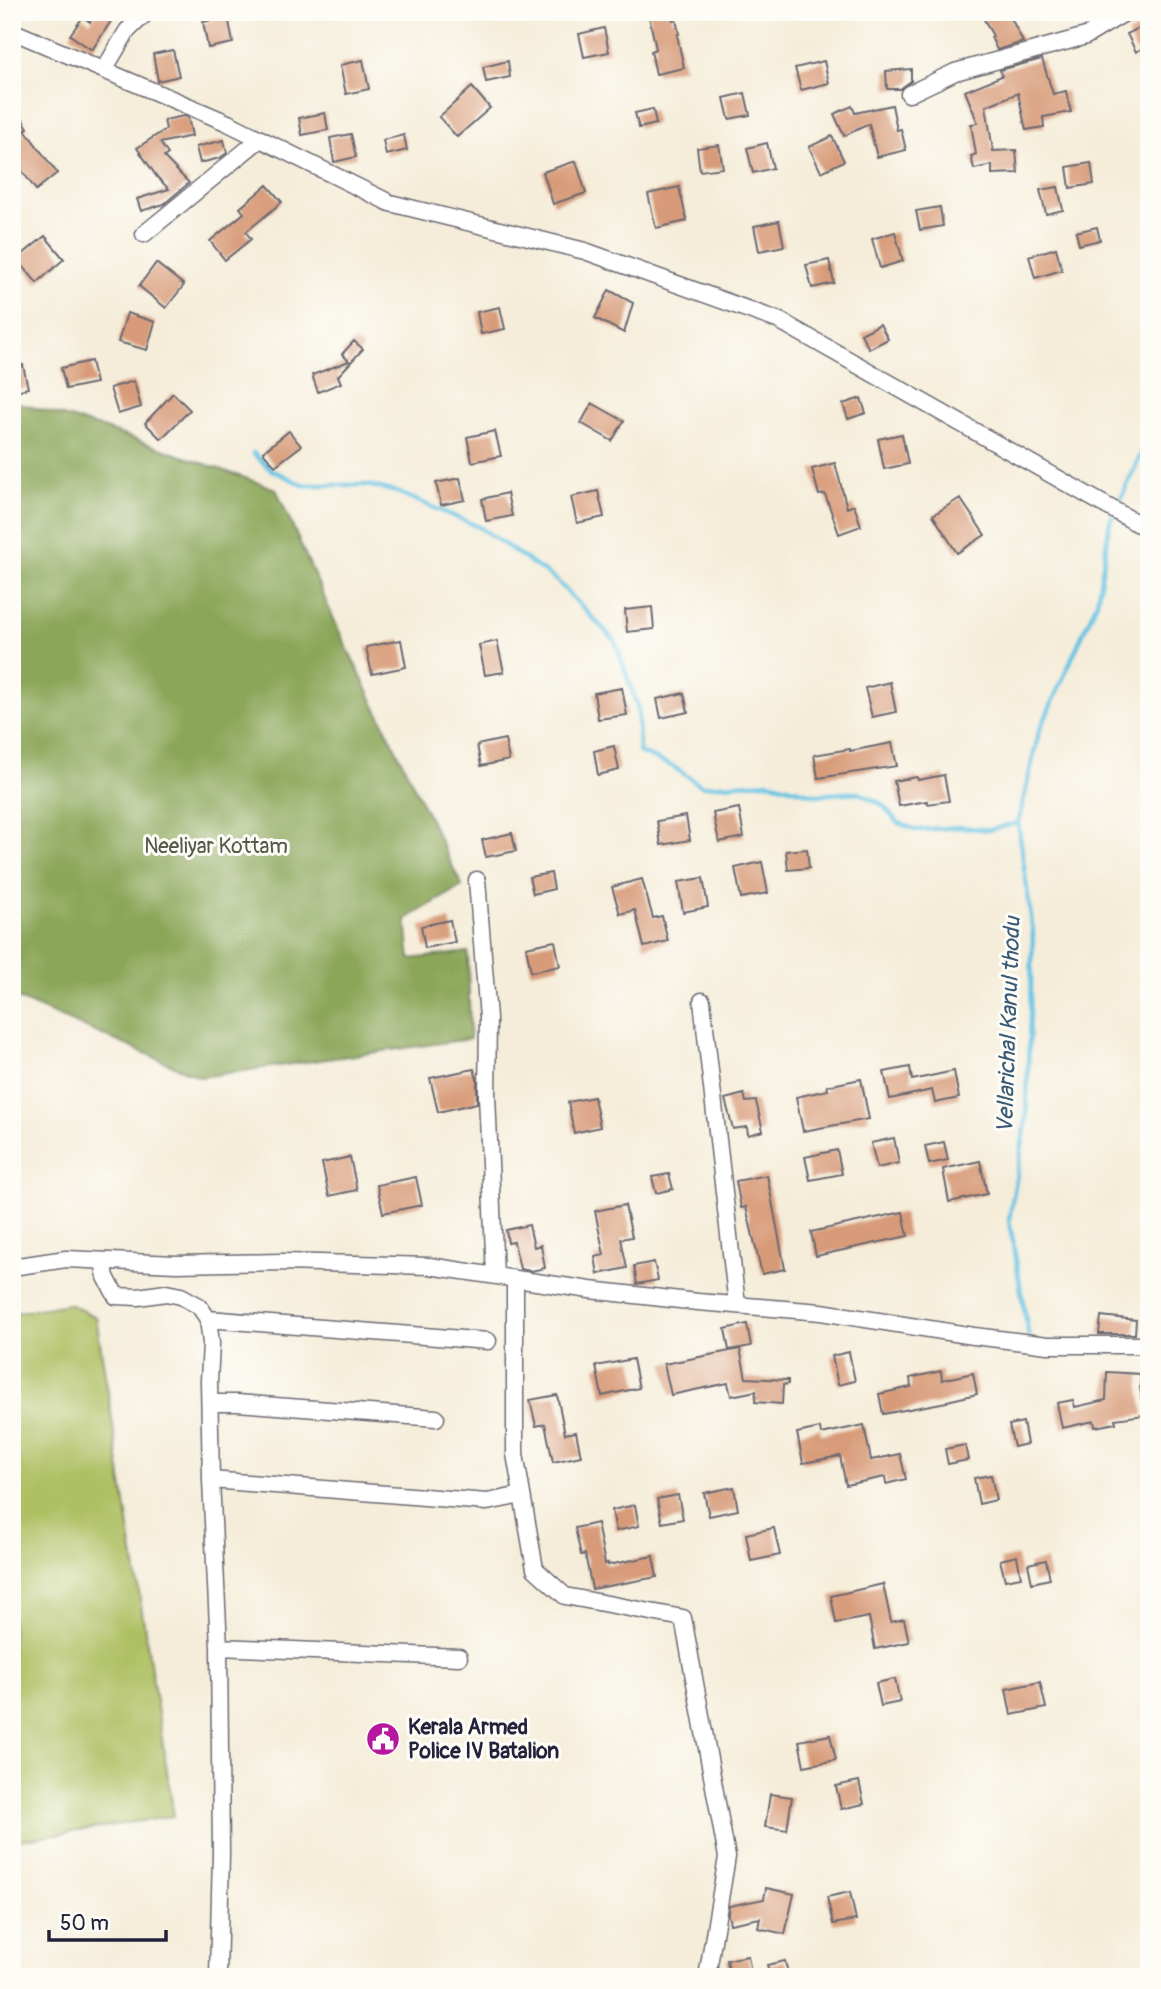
<svg xmlns="http://www.w3.org/2000/svg" width="1161" height="1989" font-family="Pangolin,sans-serif">
<style>
.green{fill:#afc063;stroke:#68714f;stroke-width:2}
.forest{fill:#8ba659;stroke:#56644a;stroke-width:2}
.lines{fill:none;stroke-linecap:round;stroke-linejoin:round}
.stream{stroke:#65c3e3;stroke-width:4.5}
.building{fill:#d89b79}
.street-casing{stroke:#6c6972;stroke-width:19}
.street{stroke:#fff;stroke-width:16}
.labels{text-anchor:middle;stroke-width:6;stroke-linejoin:round;paint-order:stroke}
.park-label{font-size:21px;fill:#535949;stroke:#fdfcf7}
.poi-label{font-size:21px;font-weight:bold;fill:#22223b;stroke:#fdfcf7;text-anchor:start}
.water-label{font-size:23px;font-style:italic;fill:#395a76;stroke:#fdfcf7}
</style>
<rect width="100%" height="100%" fill="#fdfcf7"/>
<filter id="ink" filterUnits="userSpaceOnUse"><feTurbulence type="fractalNoise" baseFrequency=".0143" numOctaves="2"/><feDisplacementMap in="SourceGraphic" scale="14" xChannelSelector="R" yChannelSelector="G"/><feConvolveMatrix kernelMatrix="1 2 1 2 8 2 1 2 1" color-interpolation-filters="sRGB"/></filter>
<filter id="wash" filterUnits="userSpaceOnUse"><feTurbulence type="fractalNoise" baseFrequency=".00686" numOctaves="4" result="noise"/><feDisplacementMap in="SourceGraphic" scale="28" xChannelSelector="R" yChannelSelector="G"/><feGaussianBlur stdDeviation="1.57" result="paint"/><feColorMatrix in="noise" values="0 0 0 0 0 0 0 0 0 0 0 0 0 0 0 0 0 1.4 0 .05"/><feComposite in="paint" operator="in"/></filter>
<g filter="url(#wash)">
<rect width="100%" height="100%" fill="#f5edd9"/>
<path class="green" d="M69 1304 96 1317 174 1816 12 1841V1313Z"/>
<path class="forest" d="M12 401 100 427 276 489 340 633 462 886 406 919 410 959 468 952 470 1039 200 1077 12 996Z"/>
<g class="lines">
<path class="stream" d="M253 453 270 469 303 485H367L397 492 479 527 556 580 615 641 638 708 639 752 672 766 702 786 769 782 816 795 858 792 883 805 897 822 916 830 961 827 990 830 1018 823
M1117 507 1140 456 1149 442
M1029 1337 1009 1220 1026 1122 1033 932 1018 823 1039 732 1097 602 1110 522 1113 515"/>
</g>
<g id="blocks">
<path class="building" d="M97 12H117L92 50 70 35 83 17 90 22Z
M648 12H671L673 20 676 19 679 34 677 35 684 68 656 74 651 51 656 49Z
M980 12H1008L1023 42 997 50 991 37 993 36Z
M228 16 233 43 208 48 203 22Z
M1149 23V45L1136 52 1127 34Z
M604 28 609 52 584 57 579 34Z
M173 50 179 76 158 81 153 54Z
M1042 59 1053 94 1066 91 1071 112 1043 117 1044 127 1026 130 1018 93 986 106 993 151 1016 150 1018 173 992 174V165L974 169 971 156 976 154 971 124 978 123 965 91 1002 76 1000 70Z
M363 60 369 89 346 94 340 65Z
M508 61 510 77 486 82 483 67Z
M824 61 829 83 801 90 795 68Z
M911 69V81L900 89H887L886 71Z
M472 87 490 108 457 137 439 117Z
M745 93 750 115 729 119 724 98Z
M12 103 28 128 25 130 57 173 36 190 12 157Z
M892 105 897 130 901 129 906 150 877 157 869 124 844 136 834 114 852 106 855 113Z
M653 109 656 124 639 128 635 113Z
M325 113 328 130 302 135 299 118Z
M184 116 188 117 192 136 160 143 168 154 164 157 189 183 164 204 141 211 137 199 169 189 157 177 137 148 166 129 164 120Z
M351 134 356 157 334 162 330 138Z
M404 135 407 150 386 155 383 140Z
M832 136 844 161 821 172 809 147Z
M224 140 227 153 220 158 200 163 196 147Z
M767 143 773 168 753 173 747 148Z
M719 145 723 168 700 171 697 148Z
M576 161 586 193 553 204 543 172Z
M1091 163 1094 184 1070 188 1067 167Z
M267 185 282 202 246 232 251 239 225 260 210 241 244 213 240 208Z
M679 187 687 221 656 228 648 194Z
M1058 187 1063 210 1046 214 1040 190Z
M940 207 943 226 920 230 916 211Z
M779 221 784 246 759 251 754 226Z
M1097 227 1100 240 1079 245 1076 232Z
M895 232 903 261 880 268 872 239Z
M45 236 64 259 37 283 17 259Z
M1056 248 1062 270 1035 278 1029 256Z
M829 260 834 283 812 288 806 265Z
M156 263 184 285 166 308 139 286Z
M609 290 633 303 624 333 595 318Z
M500 307 505 329 481 334 477 312Z
M127 313 155 322 147 350 118 342Z
M880 324 888 339 869 349 861 334Z
M354 341 363 349 338 376 341 383 318 392 312 375 349 361 342 354Z
M91 361 96 383 66 389 61 368Z
M23 365 28 388 12 392V368Z
M134 381 141 407 118 414 110 388Z
M173 393 190 410 161 439 145 423Z
M861 398 866 413 848 419 843 404Z
M592 403 624 421 612 441 581 423Z
M289 431 301 446 275 466 263 452Z
M495 431 501 456 472 462 467 437Z
M902 434 908 464 884 469 878 439Z
M835 463 847 508 854 505 861 526 839 534 825 494 819 495 812 469Z
M460 478 465 500 441 505 436 483Z
M598 491 604 517 577 523 571 497Z
M507 493 512 516 486 521 482 499Z
M960 498 985 535 957 553 933 515Z
M652 607 654 629 627 632 625 610Z
M401 640 406 667 372 674 366 647Z
M497 641 504 672 485 675 479 645Z
M890 682 896 712 872 717 865 688Z
M622 688 627 715 598 719 594 693Z
M684 693 688 712 661 718 657 699Z
M505 739 509 760 481 766 477 745Z
M892 743 897 766 818 778 814 755 850 749V751Z
M614 746 619 770 598 775 594 751Z
M944 775 949 801 928 804 927 801 899 806 894 781 917 777 918 780Z
M739 808 744 837 719 842 713 813Z
M686 816 690 840 661 845 657 821Z
M512 833 516 851 486 857 482 840Z
M807 849 809 868 788 870 786 851Z
M762 862 768 893 741 898 735 868Z
M551 873 554 889 533 894 529 877Z
M703 878 708 907 683 912 678 882Z
M642 879 653 918 662 916 668 941 644 947 635 910 620 914 612 887Z
M450 920 455 942 425 948 421 926Z
M555 941 560 966 531 972 526 947Z
M910 1067 912 1080 954 1071 959 1098 935 1103 932 1090 890 1099 884 1072Z
M474 1069 477 1079V1103L438 1112 430 1078Z
M861 1079 869 1119 803 1131 796 1097 828 1090 827 1086Z
M744 1094 746 1102 756 1101 763 1131 748 1135 747 1127 733 1129 725 1099Z
M594 1097 600 1127 574 1133 568 1102Z
M894 1138 899 1163 877 1168 871 1143Z
M944 1142 948 1160 929 1164 925 1146Z
M837 1150 842 1174 810 1180 805 1157Z
M350 1157 357 1190 329 1196 322 1163Z
M980 1161 987 1194 949 1202 943 1169Z
M669 1174 673 1189 656 1193 652 1177Z
M767 1175 785 1269 762 1274 746 1207 741 1208 736 1181Z
M416 1177 422 1205 383 1213 377 1185Z
M625 1205 632 1237 621 1239 627 1268 598 1274 595 1257 604 1255 595 1211Z
M903 1212 908 1236 816 1256 811 1232Z
M529 1225 534 1247 541 1245 545 1268 531 1271 520 1269 514 1242 508 1243 506 1230Z
M654 1262 658 1280 637 1284 634 1266Z
M1101 1316 1136 1320 1135 1334H1099Z
M747 1324 751 1346 729 1350 725 1329Z
M740 1349 746 1378 788 1380V1384L783 1385 782 1404 755 1402 756 1391 731 1396 728 1383 671 1395 664 1364Z
M849 1352 855 1381 838 1385 832 1356Z
M633 1359 639 1388 602 1396 596 1366Z
M941 1371 942 1380 973 1373 977 1394 947 1401V1402L883 1414 879 1394 911 1387 910 1378Z
M1107 1372 1141 1374 1140 1386 1144 1415 1115 1419 1116 1423 1095 1427 1094 1421 1062 1428 1057 1403 1073 1400 1075 1407 1106 1400Z
M557 1395 565 1434 576 1432 581 1456 553 1462 545 1424 536 1426 530 1400Z
M1023 1422 1027 1444 1014 1447 1009 1425Z
M864 1425 871 1460 900 1454 906 1479 886 1484 885 1477 846 1485 840 1456 803 1463 797 1433 820 1428 821 1434Z
M965 1445 968 1460 948 1464 945 1449Z
M991 1475 996 1500 979 1504 974 1478Z
M734 1487 738 1510 709 1516 704 1493Z
M678 1495 683 1519 662 1523 657 1499Z
M635 1505 639 1526 616 1531 612 1510Z
M597 1523 605 1564 608 1563V1565L653 1556 657 1577 592 1589 585 1554 581 1555 575 1528Z
M774 1528 780 1555 751 1561 746 1534Z
M1017 1556 1021 1577 1005 1580 1000 1560Z
M1046 1560 1050 1579 1032 1583 1028 1564Z
M883 1584 891 1622 904 1619 909 1642 875 1649 869 1617 836 1623 831 1596Z
M895 1679 900 1702 881 1706 876 1683Z
M1040 1682 1046 1708 1011 1715 1006 1689Z
M830 1735 836 1760 804 1766 799 1741Z
M859 1781 864 1804 841 1809 836 1786Z
M770 1794 792 1797 787 1830 765 1827Z
M766 1888 794 1894 785 1934 758 1928 760 1918 730 1924 728 1914 729 1906 764 1899Z
M850 1892 856 1920 833 1924 827 1897Z
M748 1956 751 1972 730 1977 727 1960Z
M785 1961 789 1977H770L767 1965Z"/>
</g>
</g>
<g filter="url(#ink)">
<use href="#blocks" fill-opacity="0" stroke="#6c6972" stroke-width="2"/>
<g class="lines">
<g class="street-casing">
<path id="street" d="M12 31 228 123 390 203 585 251 780 321 1149 530
M104 70 127 31 147 12
M909 94 955 72 1086 36 1126 12
M144 234 260 139
M477 880 488 1018 487 1096 495 1276
M702 1001 737 1305
M103 1261 106 1277 116 1296 138 1297 166 1293 181 1296 199 1306 208 1319 211 1343 209 1381 211 1480 219 1647 221 1853 218 1977
M12 1267 66 1259 176 1264 283 1262 429 1266 590 1290 698 1302 821 1312 974 1336 1048 1345H1149
M515 1279V1454L535 1569 565 1596 683 1618 727 1857 707 1977
M208 1319 488 1341
M210 1403H237L436 1418
M211 1480 487 1502 522 1495
M219 1647 459 1657"/>
</g>
<use href="#street" class="street"/>
</g>
</g>
<defs>
<g id="civic-disc" transform="scale(1.75)"><circle r="9.5" fill="#b5179e" stroke="#fdfcf7"/><path d="M-.6-6.5H3V-4.5H.6V-3L4-1V1h2V6H-6V1h2V-1L-.6-3ZM-1.2 2.5V6h2.4V2.5Z" fill="#fff"/></g>
</defs>
<g fill-rule="evenodd">
<use href="#civic-disc" x="383" y="1739"/>
</g>
<g class="labels">
<g class="park-label">
<text x="216" y="853">Neeliyar Kottam</text>
</g>
<g class="poi-label">
<text x="408" y="1734">Kerala Armed<tspan x="408" dy="24">Police IV Batalion</tspan></text>
</g>
<g class="water-label">
<text transform="translate(1008 1025) rotate(-88)" y="8">Vellarichal Kanul thodu</text>
</g>
</g>
<rect width="1161" height="1989" fill="none" stroke="#fdfcf7" stroke-width="42"/>
<path d="M49 1930v10h117v-10" fill="none" stroke="#22223b" stroke-width="3.5"/>
<text x="60" y="1930" font-size="21" fill="#22223b" stroke="#fdfcf7" stroke-width="5" paint-order="stroke">50 m</text>
</svg>
